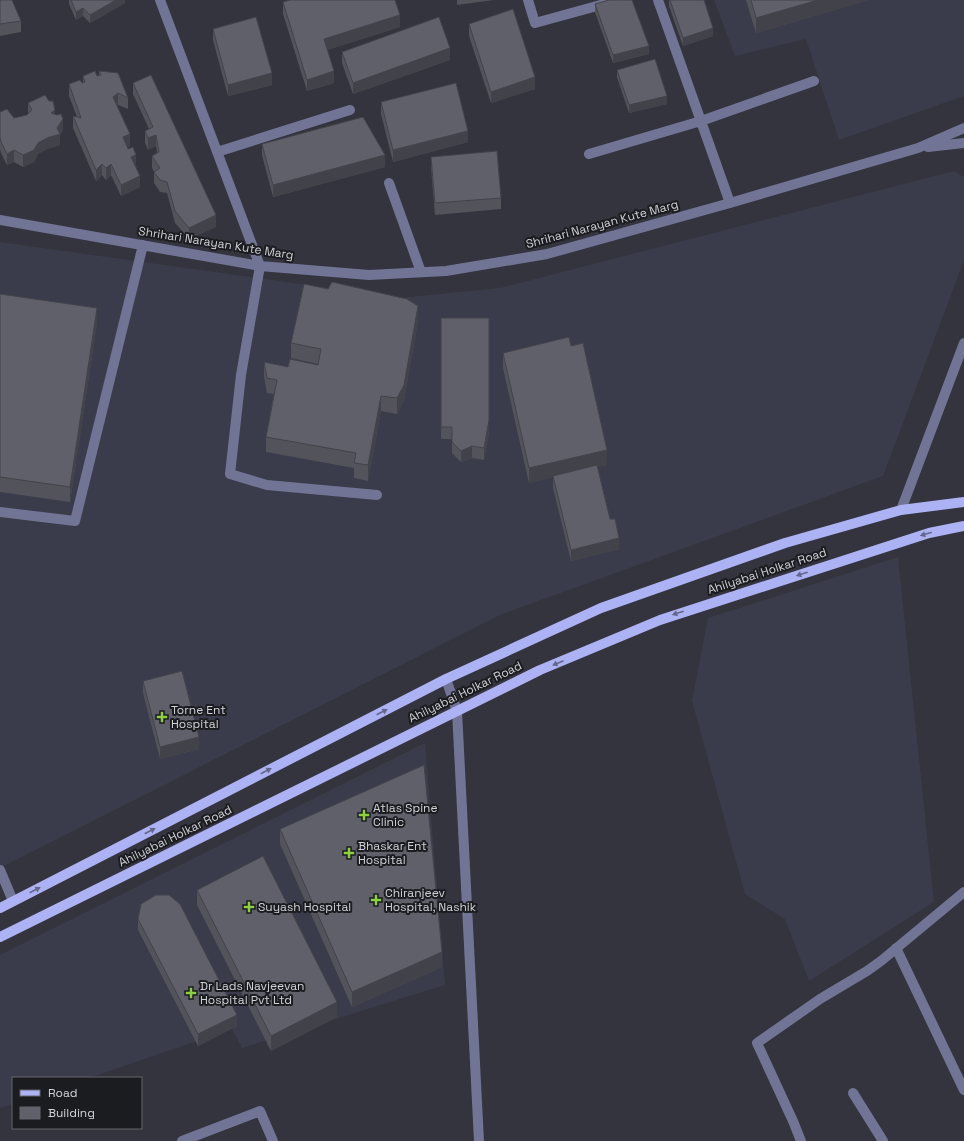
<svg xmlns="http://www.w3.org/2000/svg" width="964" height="1141" font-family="'Space Grotesk',sans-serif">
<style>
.built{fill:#3b3c4b}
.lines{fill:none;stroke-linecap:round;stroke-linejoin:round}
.minor{stroke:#717495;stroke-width:10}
.major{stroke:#adb2f5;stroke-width:10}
.wall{fill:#52535b}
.shaded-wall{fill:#42434a}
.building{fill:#5f606a;stroke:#42434a}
.oneway{fill:#64678a}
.poi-dot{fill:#8ece43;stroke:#1b1c20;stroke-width:1.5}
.labels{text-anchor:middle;stroke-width:4;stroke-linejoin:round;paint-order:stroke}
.street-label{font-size:12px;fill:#d2d3d9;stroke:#1b1c20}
.poi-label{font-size:12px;fill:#d2d3d9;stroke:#1b1c20;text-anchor:start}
</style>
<rect width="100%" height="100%" fill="#33343d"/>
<path class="built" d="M714 0H964V96L839 140 806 39 735 56Z
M954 171 964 177V260L883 476 500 615 0 868V242L400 298 500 288Z
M898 557 934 902 809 981 785 919 745 894 692 701 708 618Z
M425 743 445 985 242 1048 232 1029 89 1078H13V1104L0 1108V955Z"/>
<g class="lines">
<path class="minor" d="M160 0 260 266 241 375 230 474 267 485 377 495
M528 0 535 23 619 0
M658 0 730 203
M928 147 964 143
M217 152 350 110
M589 154 701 121 814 81
M389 183 421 272
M0 220 260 266 369 275 446 271 547 254 730 203 918 148 964 128
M901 510 964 343
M0 512 75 521 143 245
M446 679 457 711 479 1141
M0 870 13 901
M896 948 964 1090
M853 1093 883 1141
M182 1141 260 1111 273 1141
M801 1141 793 1121 757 1043 820 999 867 971 881 961 964 892"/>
<path class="major" d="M0 908 446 679 601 608 785 543 901 510 964 502
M0 937 540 670 660 620 929 533 964 526"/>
</g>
<path class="wall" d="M0 0 21 21V32L0 36Z
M69 0H125V3L90 23 83 16 76 20 69 4Z
M457 0H494L457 5Z
M669 0H704L713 36 683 46 669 6Z
M746 0H868L756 33Z
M283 2 400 27 327 50 334 83 307 91 283 14Z
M595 4 649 54 613 63 595 12Z
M469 24 535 89 491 103 469 36Z
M213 29 272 85 228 96 213 40Z
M342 52 450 60 353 94 342 63Z
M617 70 667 104 629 113 617 77Z
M99 71 128 98V109L118 105 117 106 130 146 127 147 136 166 140 187 121 196 111 175 106 180 102 175 96 181 73 128V116L77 117 69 96V84L83 83V76H99Z
M133 83 216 227 189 239 175 223 167 193 160 192 154 183V172L152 168V156L157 153 156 146 148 150 145 143V131L149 129 133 94Z
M381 102 468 142 393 162 381 114Z
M28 103 55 114 63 130 60 135V145L47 149 38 154 34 162 23 167 14 162 7 165 1 153 0 149V112L14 118 27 115 28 114Z
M262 144 385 167 273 197 262 155Z
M431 157 501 198V209L435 215 431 168Z
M0 294 97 323 70 502 0 492Z
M441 318 489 432 484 460 472 458 461 462 452 453V439H441Z
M418 321 404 400 397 414 381 411 368 481 354 478V468L266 452V437L274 394 267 393 264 377V362L288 367 318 365V364L291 358V343Z
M571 346 607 465 597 467 610 519 619 549 571 561 553 488V477L529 483 503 368V353Z
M143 681 199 749 160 759 143 693Z
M280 829 442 967 352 1007 280 844Z
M197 890 337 1017 271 1051 197 905Z
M138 919 237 1026 198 1046 138 930Z"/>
<path class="shaded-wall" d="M116 0H125V3L90 23V15Z
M818 0H868L756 33V18Z
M83 8V16L76 20V12Z
M400 15V27L324 51V39Z
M713 28V36L683 46V38Z
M649 46V54L613 63V55Z
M450 48V60L353 94V83Z
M334 71V83L307 91V80Z
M272 73V85L228 96V85Z
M535 77V89L491 103V92Z
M118 93V105L113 109V97Z
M667 96V104L629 113V105Z
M55 110V121L51 113Z
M63 119V130L60 135V145L47 149 38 154 34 162 23 167V155L57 128Z
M468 131V142L393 162V150Z
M130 134V146L123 149V137Z
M156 135V146L148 150V138Z
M14 150V162L7 165V154Z
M136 155V166L131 168V157Z
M385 155V167L273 197V185Z
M102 164V175L96 181V170Z
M111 164V175L106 180V168Z
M140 176V187L121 196V185Z
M216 215V227L189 239V228Z
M418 306V321L404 400 397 414V398Z
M97 308V323L70 502V487Z
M381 396V411L368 481V465Z
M489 420V432L484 460V448Z
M472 446V458L461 462V451Z
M607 450V465L529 483V468Z
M619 538V549L571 561V550Z
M199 737V749L160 759V747Z
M442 952V967L352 1007V992Z
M337 1002V1017L271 1051V1036Z
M237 1015V1026L198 1046V1034Z"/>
<path class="building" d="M0 0H12L21 21 0 24Z
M71 0H116L90 15 83 8 76 12Z
M290 0H395L400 15 324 39 334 71 307 80 283 2Z
M609 0H632L649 46 613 55 595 4Z
M670 0H704L713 28 683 38Z
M751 0H818L756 18Z
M513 9 535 77 491 92 469 24Z
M256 17 272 73 228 85 213 29Z
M439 17 450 48 353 83 342 52Z
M655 59 667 96 629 105 617 70Z
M95 71 97 76 101 75 99 71 118 73 128 98 118 93 113 97 130 134 123 137 128 149 133 147 136 155 131 157 140 176 121 185 111 164 106 168 102 164 96 170 73 116 81 118 69 84 80 80 82 83 85 82 83 76Z
M151 75 216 215 189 228 175 211 167 182 160 180 154 172 160 168 152 156 159 152 156 135 148 138 145 131 153 127 133 83Z
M456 83 468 131 393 150 381 102Z
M45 95 49 101H53L55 110 51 113 57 115 61 114 63 119 57 128 60 134 47 138 38 143 34 150 23 155 14 150 7 154 1 142 0 137V112L7 109 14 118 27 115 32 110 28 103Z
M363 117 385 155 273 185 262 144Z
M497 151 501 198 435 203 431 157Z
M332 282 407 299 418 306 404 385 397 398 381 396 368 465 354 463 356 453 266 437 277 380 267 378 264 362 288 367 290 359 318 365 321 349 291 343 304 284 328 289Z
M0 294 97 308 70 487 0 477Z
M441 318H489V420L484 448 472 446 461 451 452 442V427H441Z
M569 337 571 346 583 343 607 450 529 468 503 353Z
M597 465 610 519H615L619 538 571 550 553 476Z
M182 671 199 737 160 747 143 681Z
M424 765 442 952 352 992 280 829Z
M263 856 337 1002 271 1036 197 890Z
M156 895H169L180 904 237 1015 198 1034 138 919 141 904Z"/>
<defs><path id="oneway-solid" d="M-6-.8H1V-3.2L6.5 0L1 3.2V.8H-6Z"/></defs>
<g class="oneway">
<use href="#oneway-solid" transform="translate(926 534) rotate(164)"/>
<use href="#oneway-solid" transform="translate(802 574) rotate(162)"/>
<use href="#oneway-solid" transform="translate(678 613) rotate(162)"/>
<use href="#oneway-solid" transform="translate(558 663) rotate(157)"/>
<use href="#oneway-solid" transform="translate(382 712) rotate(-27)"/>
<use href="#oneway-solid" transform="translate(266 771) rotate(-27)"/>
<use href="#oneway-solid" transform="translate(150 831) rotate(-27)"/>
<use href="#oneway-solid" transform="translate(35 890) rotate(-27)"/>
</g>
<g class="poi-dot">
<path d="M160 711h4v4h4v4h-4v4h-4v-4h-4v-4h4z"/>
<path d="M362 809h4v4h4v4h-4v4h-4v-4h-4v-4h4z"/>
<path d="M347 847h4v4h4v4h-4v4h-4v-4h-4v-4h4z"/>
<path d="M374 894h4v4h4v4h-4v4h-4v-4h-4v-4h4z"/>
<path d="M247 901h4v4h4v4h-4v4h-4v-4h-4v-4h4z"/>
<path d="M189 987h4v4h4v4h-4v4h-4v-4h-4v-4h4z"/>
</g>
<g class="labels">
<g class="street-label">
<text transform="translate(602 224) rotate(-15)" y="4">Shrihari Narayan Kute Marg</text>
<text transform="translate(216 243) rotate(9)" y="4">Shrihari Narayan Kute Marg</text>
<text transform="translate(767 571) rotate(-18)" y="4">Ahilyabai Holkar Road</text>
<text transform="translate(465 692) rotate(-26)" y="4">Ahilyabai Holkar Road</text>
<text transform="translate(175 836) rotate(-26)" y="4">Ahilyabai Holkar Road</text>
</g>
<g class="poi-label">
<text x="171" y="714">Torne Ent<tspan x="171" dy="14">Hospital</tspan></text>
<text x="373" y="812">Atlas Spine<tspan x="373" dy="14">Clinic</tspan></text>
<text x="358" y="850">Bhaskar Ent<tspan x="358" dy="14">Hospital</tspan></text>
<text x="385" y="897">Chiranjeev<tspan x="385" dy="14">Hospital, Nashik</tspan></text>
<text x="258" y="911">Suyash Hospital</text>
<text x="200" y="990">Dr Lads Navjeevan<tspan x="200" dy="14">Hospital Pvt Ltd</tspan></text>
</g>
</g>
<rect x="12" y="1077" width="130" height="52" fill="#1b1c20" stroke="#64656a"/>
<rect x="20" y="1090" width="20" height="6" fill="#adb2f5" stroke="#64656a"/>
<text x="48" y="1097" font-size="12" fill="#d2d3d9">Road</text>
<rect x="20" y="1107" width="20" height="12" fill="#5f606a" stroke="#64656a"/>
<text x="48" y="1117" font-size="12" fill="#d2d3d9">Building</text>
</svg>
